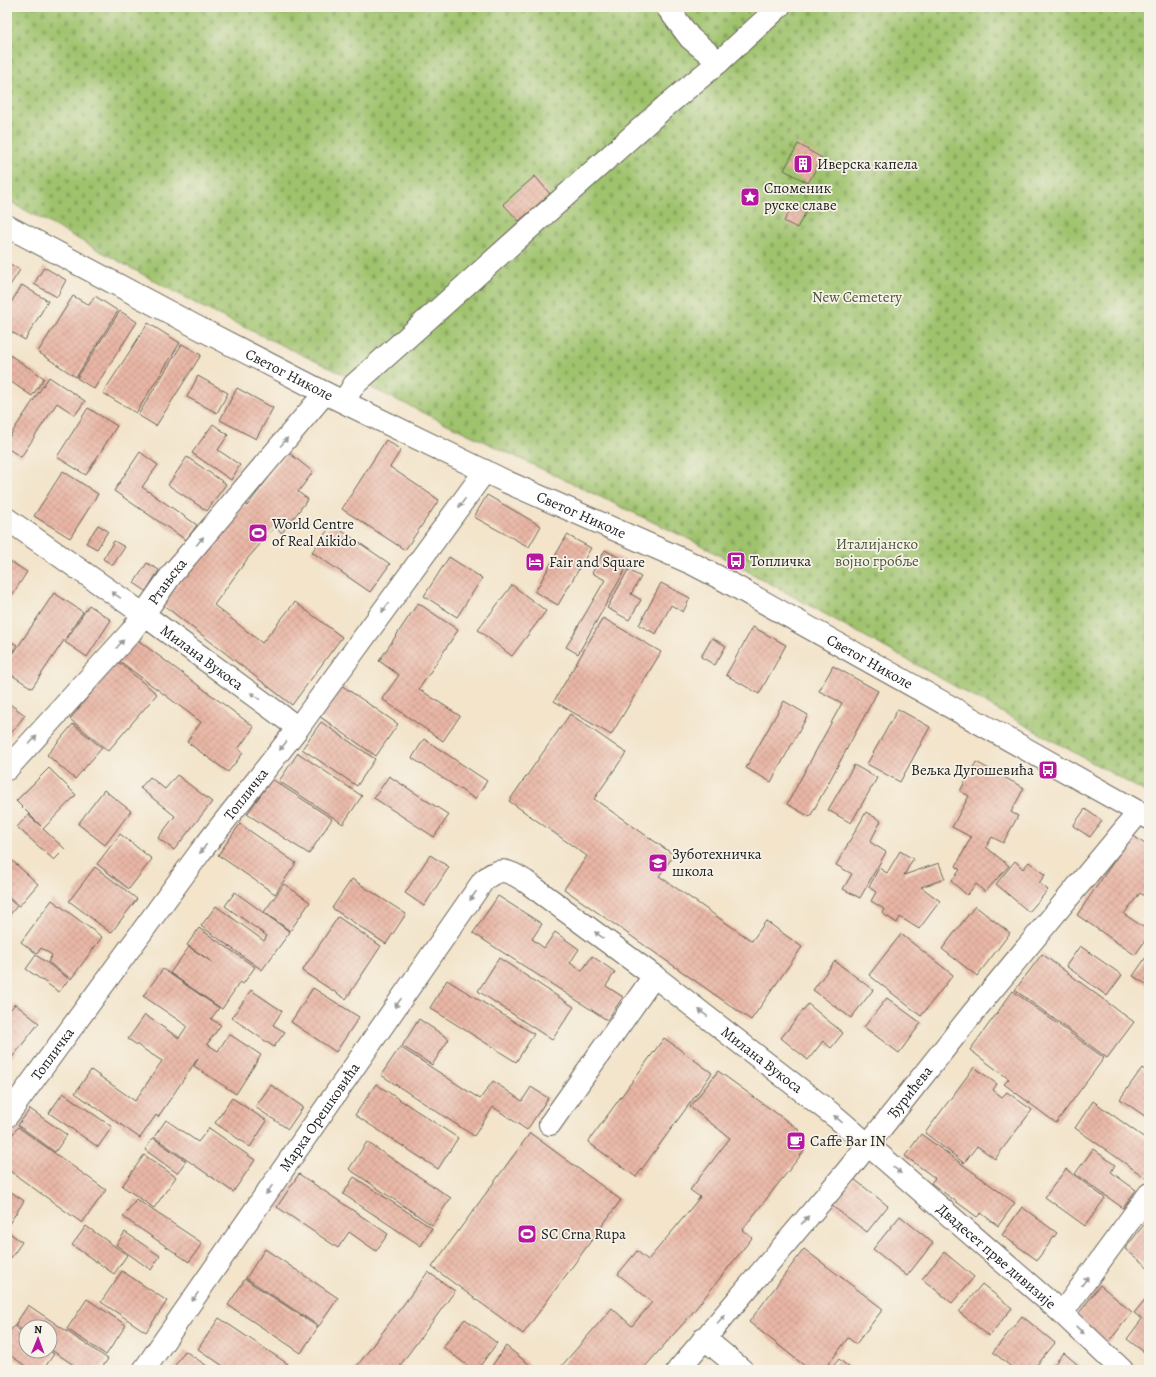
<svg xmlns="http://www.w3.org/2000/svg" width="1156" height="1377" font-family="Alegreya,serif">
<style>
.cemetery{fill:url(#cemetery-stones);stroke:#5e7044}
.building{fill:url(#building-cross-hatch)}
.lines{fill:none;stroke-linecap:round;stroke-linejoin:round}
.minor-casing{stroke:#676259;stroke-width:24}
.minor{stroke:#fff;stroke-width:22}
.oneway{fill:#999}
.labels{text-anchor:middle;stroke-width:3.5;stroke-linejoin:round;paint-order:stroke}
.poi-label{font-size:15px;fill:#1c1c1c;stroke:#f7f3e8;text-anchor:start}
.park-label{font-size:15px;fill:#4a5638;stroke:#f7f3e8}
.street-label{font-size:15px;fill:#1c1c1c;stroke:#f7f3e8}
</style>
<defs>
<pattern id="cemetery-stones" width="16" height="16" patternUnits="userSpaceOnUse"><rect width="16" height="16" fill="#9fc36d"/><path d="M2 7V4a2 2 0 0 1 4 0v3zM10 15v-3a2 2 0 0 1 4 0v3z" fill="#88a75e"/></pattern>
<pattern id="building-cross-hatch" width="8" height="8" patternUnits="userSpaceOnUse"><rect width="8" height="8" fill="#e9b6a5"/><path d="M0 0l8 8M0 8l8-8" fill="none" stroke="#c79c8d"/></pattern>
</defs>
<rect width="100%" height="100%" fill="#f7f3e8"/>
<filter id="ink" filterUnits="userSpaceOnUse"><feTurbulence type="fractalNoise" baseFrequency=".025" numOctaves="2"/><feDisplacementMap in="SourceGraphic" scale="8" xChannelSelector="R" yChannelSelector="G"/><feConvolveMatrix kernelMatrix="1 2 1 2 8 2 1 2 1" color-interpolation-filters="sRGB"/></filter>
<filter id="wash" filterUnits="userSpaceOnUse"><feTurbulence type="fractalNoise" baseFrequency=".012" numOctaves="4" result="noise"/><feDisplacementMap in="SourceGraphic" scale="16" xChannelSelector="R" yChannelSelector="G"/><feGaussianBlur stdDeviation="0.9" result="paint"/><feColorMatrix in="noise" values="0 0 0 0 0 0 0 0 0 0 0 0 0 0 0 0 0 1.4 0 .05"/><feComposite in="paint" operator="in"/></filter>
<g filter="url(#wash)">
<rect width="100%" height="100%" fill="#f3e4ca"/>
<path class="cemetery" d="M7 7H1149V794L697 543 204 308 7 200Z"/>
<g id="blocks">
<path class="building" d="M798 144 822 158 808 183 784 170Z
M535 176 550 194 519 221 503 204Z
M793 205 806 212 797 228 784 221Z
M7 262 20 270 7 290Z
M44 267 66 280 57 297 34 284Z
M22 285 48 301 25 340 7 329V309Z
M73 296 89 305 95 296 118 311 76 377 38 352Z
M120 311 137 322 94 389 77 378Z
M148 323 180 343 136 413 103 393Z
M182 344 201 355 156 426 138 415Z
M7 353 44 378 32 396 11 382 7 388Z
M198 376 228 393 217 413 187 397Z
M49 377 85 401 75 415 57 403 21 457 7 448V440Z
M237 388 273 408 256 439 220 420Z
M88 408 117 426 86 475 57 457Z
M213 424 228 435 218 450 240 465 231 480 192 453Z
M386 440 401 450 390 467 439 500 405 550 342 509Z
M140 452 158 465 142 487 197 525 186 540 114 491Z
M288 452 313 472 298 492 308 499 282 533 275 527 248 558 214 605 262 643 295 602 342 637 292 705 162 604 217 534 219 536 245 504 247 506Z
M187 457 226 484 207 511 168 485Z
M63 471 98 494 70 538 34 516Z
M487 495 541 526 529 547 474 517Z
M332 524 390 564 370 592 312 552Z
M98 525 108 531 97 549 86 543Z
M567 535 591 548 558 605 535 592Z
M114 541 125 547 113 565 103 559Z
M605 550 629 563 578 654 566 647 605 580 592 573Z
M449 557 482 578 457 617 424 596Z
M7 559 27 572 7 603Z
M147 563 159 570 146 591 134 583Z
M628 570 641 577 631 594 641 600 629 620 607 608Z
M661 583 690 598 683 612 671 605 656 634 639 625Z
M512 585 546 611 512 656 478 630Z
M54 593 83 612 32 688 7 672V663Z
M418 603 458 630 419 689 460 716 443 741 382 699 399 675 379 661Z
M89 605 111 620 87 657 65 642Z
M603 618 661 652 611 735 554 701Z
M753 627 786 645 759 694 726 675Z
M135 638 254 727 238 749 243 753 228 772 187 742 201 722 118 660Z
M712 638 726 646 715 665 701 657Z
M7 639 17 645 7 660Z
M117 661 157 694 108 751 70 719Z
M833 666 878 691 810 817 787 804 842 703 819 691Z
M341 685 398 724 376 756 319 716Z
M784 701 808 715 771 782 746 768Z
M7 702 25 715 7 739Z
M898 709 930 727 900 782 867 764Z
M570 714 626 753 594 799 674 855 659 876 752 941 766 921 802 947 751 1020 564 889 587 856 509 801Z
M321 722 375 759 357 786 302 749Z
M73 724 102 748 75 779 47 755Z
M424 739 487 781 475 799 412 758Z
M298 753 362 796 343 824 279 781Z
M976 762 1024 788 1011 812 1018 816 1003 843 992 837 986 847 1009 866 985 892 976 884 967 895 951 881 960 870 956 866 971 837 952 827 969 796 960 791Z
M854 765 877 778 851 823 828 810Z
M49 768 76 795 43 829 65 849 54 860 17 827 28 815 41 826 16 801Z
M177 775 212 802 174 850 158 838 175 816 140 788 150 777 165 789Z
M389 776 449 815 434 837 374 798Z
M272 779 332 819 309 854 247 814Z
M104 790 131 811 105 845 78 824Z
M1085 809 1102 821 1090 837 1073 826Z
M866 812 881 821 870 842 886 852 860 898 843 889 852 874 836 865Z
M240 824 296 863 275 894 218 855Z
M120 834 152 859 129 889 97 864Z
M1132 835 1149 847V899L1140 893 1124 914 1149 931V935L1135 955 1077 915Z
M900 851 913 859 904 875 939 863 945 879 921 887 940 901 919 929 900 917 897 923 882 913 884 909 871 901 876 892 869 887 879 868 887 873Z
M430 855 449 867 424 906 405 893Z
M7 856 38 884 19 906 7 896Z
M1015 861 1023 869 1029 862 1045 875 1039 883 1048 890 1029 912 996 884Z
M95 867 137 899 111 933 69 901Z
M352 879 406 914 386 944 332 908Z
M284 884 310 902 290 931 264 912Z
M235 892 290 932 262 970 201 926 216 906 264 941 267 936 225 906Z
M498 896 542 924 532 939 544 948 555 932 579 949 570 963 582 971 592 956 615 972 606 986 623 997 607 1020 473 933Z
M7 898 17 906 7 918Z
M52 900 102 937 71 979 48 962 52 955 41 948 37 954 21 942Z
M975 906 1010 933 977 976 942 949Z
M338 917 381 946 346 999 302 971Z
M199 928 255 967 243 984 240 982 222 1009 170 973 189 947 212 962 187 945Z
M901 934 953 975 921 1016 869 975Z
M1080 946 1122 975 1107 996 1066 966Z
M1149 953V986L1133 976Z
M1042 954 1134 1022 1107 1058 1015 990Z
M36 955 69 979 59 992 26 969Z
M499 958 574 1007 552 1040 478 991Z
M835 961 873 990 851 1018 813 990Z
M163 969 219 1008 211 1019 221 1025 207 1044 218 1051 229 1034 261 1055 236 1094 194 1066 198 1058 158 1117 156 1115 140 1138 75 1093 91 1070 135 1101 162 1061 128 1039 145 1015 179 1038 187 1026 143 996Z
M447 980 534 1034 516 1062 430 1008Z
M313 988 359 1017 336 1052 291 1022Z
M251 990 282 1011 273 1025 285 1032 274 1047 232 1018Z
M1013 991 1104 1058 1056 1123 1004 1084 1009 1079 970 1050Z
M887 998 921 1023 899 1053 864 1027Z
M15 1004 39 1023 7 1064V1007L10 1010Z
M808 1004 843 1033 831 1048 823 1041 808 1060 781 1038Z
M419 1019 449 1039 432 1065 402 1046Z
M664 1038 712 1073 636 1177 588 1142Z
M400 1047 480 1099 493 1081 522 1101 531 1087 548 1098 527 1130 493 1107 474 1136 381 1075Z
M974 1067 997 1084 993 1090 1002 1097 1007 1092 1032 1110 995 1159 977 1146 964 1163 925 1133Z
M1142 1068 1149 1073V1119L1120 1099Z
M718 1071 798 1129 804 1151 742 1230 752 1238 689 1317 642 1370H558L612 1308 632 1326 652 1302 618 1274 637 1251 648 1260 675 1228 700 1197 690 1190 730 1138 690 1107Z
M376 1084 458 1138 438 1169 355 1115Z
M271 1085 303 1107 288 1129 255 1107Z
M63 1093 112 1127 98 1147 49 1113Z
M232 1098 267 1121 250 1147 215 1123Z
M1093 1101 1149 1141V1173L1146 1178 1075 1128Z
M30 1109 67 1135 55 1152 18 1125Z
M166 1120 198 1142 209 1128 255 1160 233 1192 154 1137Z
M18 1127 106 1190 82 1223 7 1169V1142Z
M530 1133 621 1200 523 1334 432 1267Z
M921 1134 1015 1203 998 1226 981 1213 977 1217 931 1183 935 1178 905 1156Z
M153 1138 186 1161 177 1173 145 1150Z
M367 1142 451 1198 432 1225 349 1169Z
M1093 1149 1115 1165 1111 1172 1136 1190 1123 1208 1075 1174Z
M144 1155 176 1177 154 1208 122 1186Z
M1066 1169 1105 1198 1085 1226 1045 1197Z
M299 1174 388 1234 376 1251 349 1232 338 1248 277 1207Z
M354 1177 432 1228 421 1246 343 1194Z
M854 1179 888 1206 867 1232 832 1206Z
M7 1189 24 1201 7 1227Z
M136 1199 202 1243 189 1262 123 1217Z
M1022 1207 1057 1233 1037 1260 1002 1235Z
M900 1216 933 1243 907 1276 873 1249Z
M1149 1218V1268L1125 1249Z
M86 1226 127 1255 114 1274 72 1245Z
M7 1231 22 1242 11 1258 7 1255Z
M125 1232 160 1256 151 1270 116 1245Z
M265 1249 338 1298 319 1326 246 1278Z
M804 1249 883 1309 856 1344 848 1338 824 1370H810L749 1322Z
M944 1252 974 1277 952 1303 922 1279Z
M122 1271 167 1301 146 1332 101 1302Z
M428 1272 455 1291 401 1364V1370H354Z
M245 1279 318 1327 301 1353 228 1305Z
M982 1284 1012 1308 989 1336 959 1312Z
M1100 1285 1132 1312 1108 1343 1076 1317Z
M1148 1296 1149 1345 1144 1352 1127 1339 1142 1319 1134 1313Z
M87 1299 126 1325 106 1355 67 1329Z
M28 1305 108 1359 100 1370H81L50 1349V1327H26V1333L15 1325Z
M1022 1316 1055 1343 1033 1370H1015L993 1352Z
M219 1318 288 1364 284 1370H229L198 1349Z
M465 1319 497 1343 477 1370H473L443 1347Z
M14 1326 26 1335V1351H50L54 1354 43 1370H31L7 1353V1335Z
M506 1346 531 1366 527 1370H489Z
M185 1351 213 1370H172Z
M1064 1353 1084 1370H1049Z
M839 1359 852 1370H830Z"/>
</g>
</g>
<g filter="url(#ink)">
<use href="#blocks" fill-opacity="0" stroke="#676259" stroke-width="1"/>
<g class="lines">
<g class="minor-casing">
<g id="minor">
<path d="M719 62 779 7"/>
<path id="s1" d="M7 226 195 326 325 393 507 482 693 564 724 580 1149 818"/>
<path d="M344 401 354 385 667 105 719 62 690 38 667 7"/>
<path id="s2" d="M7 519 143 614 298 728"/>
<path id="s3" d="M7 769 131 632 172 574 325 393"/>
<path id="s4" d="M7 1116 201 851 298 728 485 471"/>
<path d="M550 1124 654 976"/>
<path d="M1062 1313 1149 1194"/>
<path d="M704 1338 742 1370"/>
<path id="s5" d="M144 1370 483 881C499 866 508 870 525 881L654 976 837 1118 1062 1313 1122 1370"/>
<path id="s6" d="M678 1370 847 1171 976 1009 1139 812"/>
</g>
</g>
<use href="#minor" class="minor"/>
</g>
<defs><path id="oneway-solid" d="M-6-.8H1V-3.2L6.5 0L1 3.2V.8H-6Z"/></defs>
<g class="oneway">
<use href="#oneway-solid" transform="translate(284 442) rotate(-50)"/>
<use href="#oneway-solid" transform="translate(462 503) rotate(126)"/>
<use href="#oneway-solid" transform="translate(200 541) rotate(-50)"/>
<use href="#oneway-solid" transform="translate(116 595) rotate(-145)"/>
<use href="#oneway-solid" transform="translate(385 608) rotate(126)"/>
<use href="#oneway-solid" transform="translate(120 644) rotate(-48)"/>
<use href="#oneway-solid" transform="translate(255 696) rotate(-144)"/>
<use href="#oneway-solid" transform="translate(33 740) rotate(-48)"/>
<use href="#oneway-solid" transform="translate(283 746) rotate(128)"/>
<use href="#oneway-solid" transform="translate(203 849) rotate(127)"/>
<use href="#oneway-solid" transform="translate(473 896) rotate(125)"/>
<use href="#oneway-solid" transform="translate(599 935) rotate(-144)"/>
<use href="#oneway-solid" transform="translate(398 1003) rotate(125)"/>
<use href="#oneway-solid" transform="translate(703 1013) rotate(-143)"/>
<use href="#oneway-solid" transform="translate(838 1119) rotate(-140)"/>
<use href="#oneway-solid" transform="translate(897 1170) rotate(42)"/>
<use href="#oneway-solid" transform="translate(269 1190) rotate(125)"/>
<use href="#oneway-solid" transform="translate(805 1220) rotate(-49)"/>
<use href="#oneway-solid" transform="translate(1085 1281) rotate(-54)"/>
<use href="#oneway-solid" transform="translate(195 1297) rotate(125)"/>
<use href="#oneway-solid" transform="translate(721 1319) rotate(-49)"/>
<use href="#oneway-solid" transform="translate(1080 1330) rotate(43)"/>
</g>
</g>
<defs>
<g id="building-square" transform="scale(1)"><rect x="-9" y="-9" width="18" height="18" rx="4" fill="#b5179e" stroke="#f7f3e8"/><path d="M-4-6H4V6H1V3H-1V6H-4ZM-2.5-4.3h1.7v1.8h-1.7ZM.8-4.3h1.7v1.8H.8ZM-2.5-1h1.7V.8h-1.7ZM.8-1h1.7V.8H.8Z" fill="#fff"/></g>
<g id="sight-square" transform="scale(1)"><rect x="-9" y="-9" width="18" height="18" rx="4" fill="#b5179e" stroke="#f7f3e8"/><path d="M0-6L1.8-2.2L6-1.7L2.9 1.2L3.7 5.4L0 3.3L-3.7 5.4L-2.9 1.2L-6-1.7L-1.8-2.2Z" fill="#fff"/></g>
<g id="stadium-square" transform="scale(1)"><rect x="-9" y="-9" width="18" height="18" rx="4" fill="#b5179e" stroke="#f7f3e8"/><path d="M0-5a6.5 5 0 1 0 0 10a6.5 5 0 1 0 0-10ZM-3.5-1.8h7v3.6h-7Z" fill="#fff"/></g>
<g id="bus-square" transform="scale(1)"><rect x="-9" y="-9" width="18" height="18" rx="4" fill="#b5179e" stroke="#f7f3e8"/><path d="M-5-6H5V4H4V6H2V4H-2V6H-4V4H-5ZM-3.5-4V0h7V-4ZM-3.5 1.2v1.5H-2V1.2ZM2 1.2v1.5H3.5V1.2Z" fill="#fff"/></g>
<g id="hotel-square" transform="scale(1)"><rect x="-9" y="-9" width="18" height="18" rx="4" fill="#b5179e" stroke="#f7f3e8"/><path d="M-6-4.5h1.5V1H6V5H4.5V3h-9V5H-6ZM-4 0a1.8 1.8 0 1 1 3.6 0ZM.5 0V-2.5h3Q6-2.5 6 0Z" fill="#fff"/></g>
<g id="school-square" transform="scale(1)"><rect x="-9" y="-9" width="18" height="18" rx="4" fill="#b5179e" stroke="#f7f3e8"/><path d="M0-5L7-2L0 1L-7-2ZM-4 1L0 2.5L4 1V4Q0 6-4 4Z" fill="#fff"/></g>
<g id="cafe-square" transform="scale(1)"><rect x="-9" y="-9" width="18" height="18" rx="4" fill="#b5179e" stroke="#f7f3e8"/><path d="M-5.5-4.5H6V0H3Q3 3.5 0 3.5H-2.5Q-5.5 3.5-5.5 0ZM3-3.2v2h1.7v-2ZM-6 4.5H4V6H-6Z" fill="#fff"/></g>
</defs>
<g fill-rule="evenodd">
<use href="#building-square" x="803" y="164"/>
<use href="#sight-square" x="750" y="197"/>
<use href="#stadium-square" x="258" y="533"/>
<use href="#bus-square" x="736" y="561"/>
<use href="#hotel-square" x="535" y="562"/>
<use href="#bus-square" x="1048" y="770"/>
<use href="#school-square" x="658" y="863"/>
<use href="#cafe-square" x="796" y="1141"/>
<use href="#stadium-square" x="527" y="1234"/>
</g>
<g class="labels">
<g class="poi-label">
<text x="817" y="169">Иверска капела</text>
<text x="764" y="193">Споменик<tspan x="764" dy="17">руске славе</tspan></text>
<text x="272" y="529">World Centre<tspan x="272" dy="17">of Real Aikido</tspan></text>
<text x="750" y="566">Топличка</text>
<text x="549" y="567">Fair and Square</text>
<text x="1034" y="775" text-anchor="end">Вељка Дугошевића</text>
<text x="672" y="859">Зуботехничка<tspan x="672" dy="17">школа</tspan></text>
<text x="810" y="1146">Caffe Bar IN</text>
<text x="541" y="1239">SC Crna Rupa</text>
</g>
<g class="park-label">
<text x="857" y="302">New Cemetery</text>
<text x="877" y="549">Италијанско<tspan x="877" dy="17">војно гробље</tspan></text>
</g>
<g class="street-label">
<text dy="5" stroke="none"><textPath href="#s1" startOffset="319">Светог Николе</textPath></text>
<text dy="5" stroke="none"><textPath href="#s1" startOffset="643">Светог Николе</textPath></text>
<text dy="5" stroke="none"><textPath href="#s3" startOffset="247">Ртањска</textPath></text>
<text dy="5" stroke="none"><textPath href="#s2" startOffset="239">Милана Вукоса</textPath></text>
<text dy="5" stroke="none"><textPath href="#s1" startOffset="967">Светог Николе</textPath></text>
<text dy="5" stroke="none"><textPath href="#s4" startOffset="401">Топличка</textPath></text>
<text dy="5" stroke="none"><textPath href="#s4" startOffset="77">Топличка</textPath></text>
<text dy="5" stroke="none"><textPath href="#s5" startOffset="939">Милана Вукоса</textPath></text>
<text dy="5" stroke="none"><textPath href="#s6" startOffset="362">Ђурићева</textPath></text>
<text dy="5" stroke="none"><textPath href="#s5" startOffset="308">Марка Орешковића</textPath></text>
<text dy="5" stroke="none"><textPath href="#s5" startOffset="1245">Двадесет прве дивизије</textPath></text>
</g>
</g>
<rect width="1156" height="1377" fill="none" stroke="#f7f3e8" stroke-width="24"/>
<g transform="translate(38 1339) rotate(1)"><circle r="19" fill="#f7f3e8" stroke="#9f9d96"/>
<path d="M0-3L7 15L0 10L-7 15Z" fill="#b5179e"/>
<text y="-6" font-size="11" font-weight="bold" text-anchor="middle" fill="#1c1c1c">N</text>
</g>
</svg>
